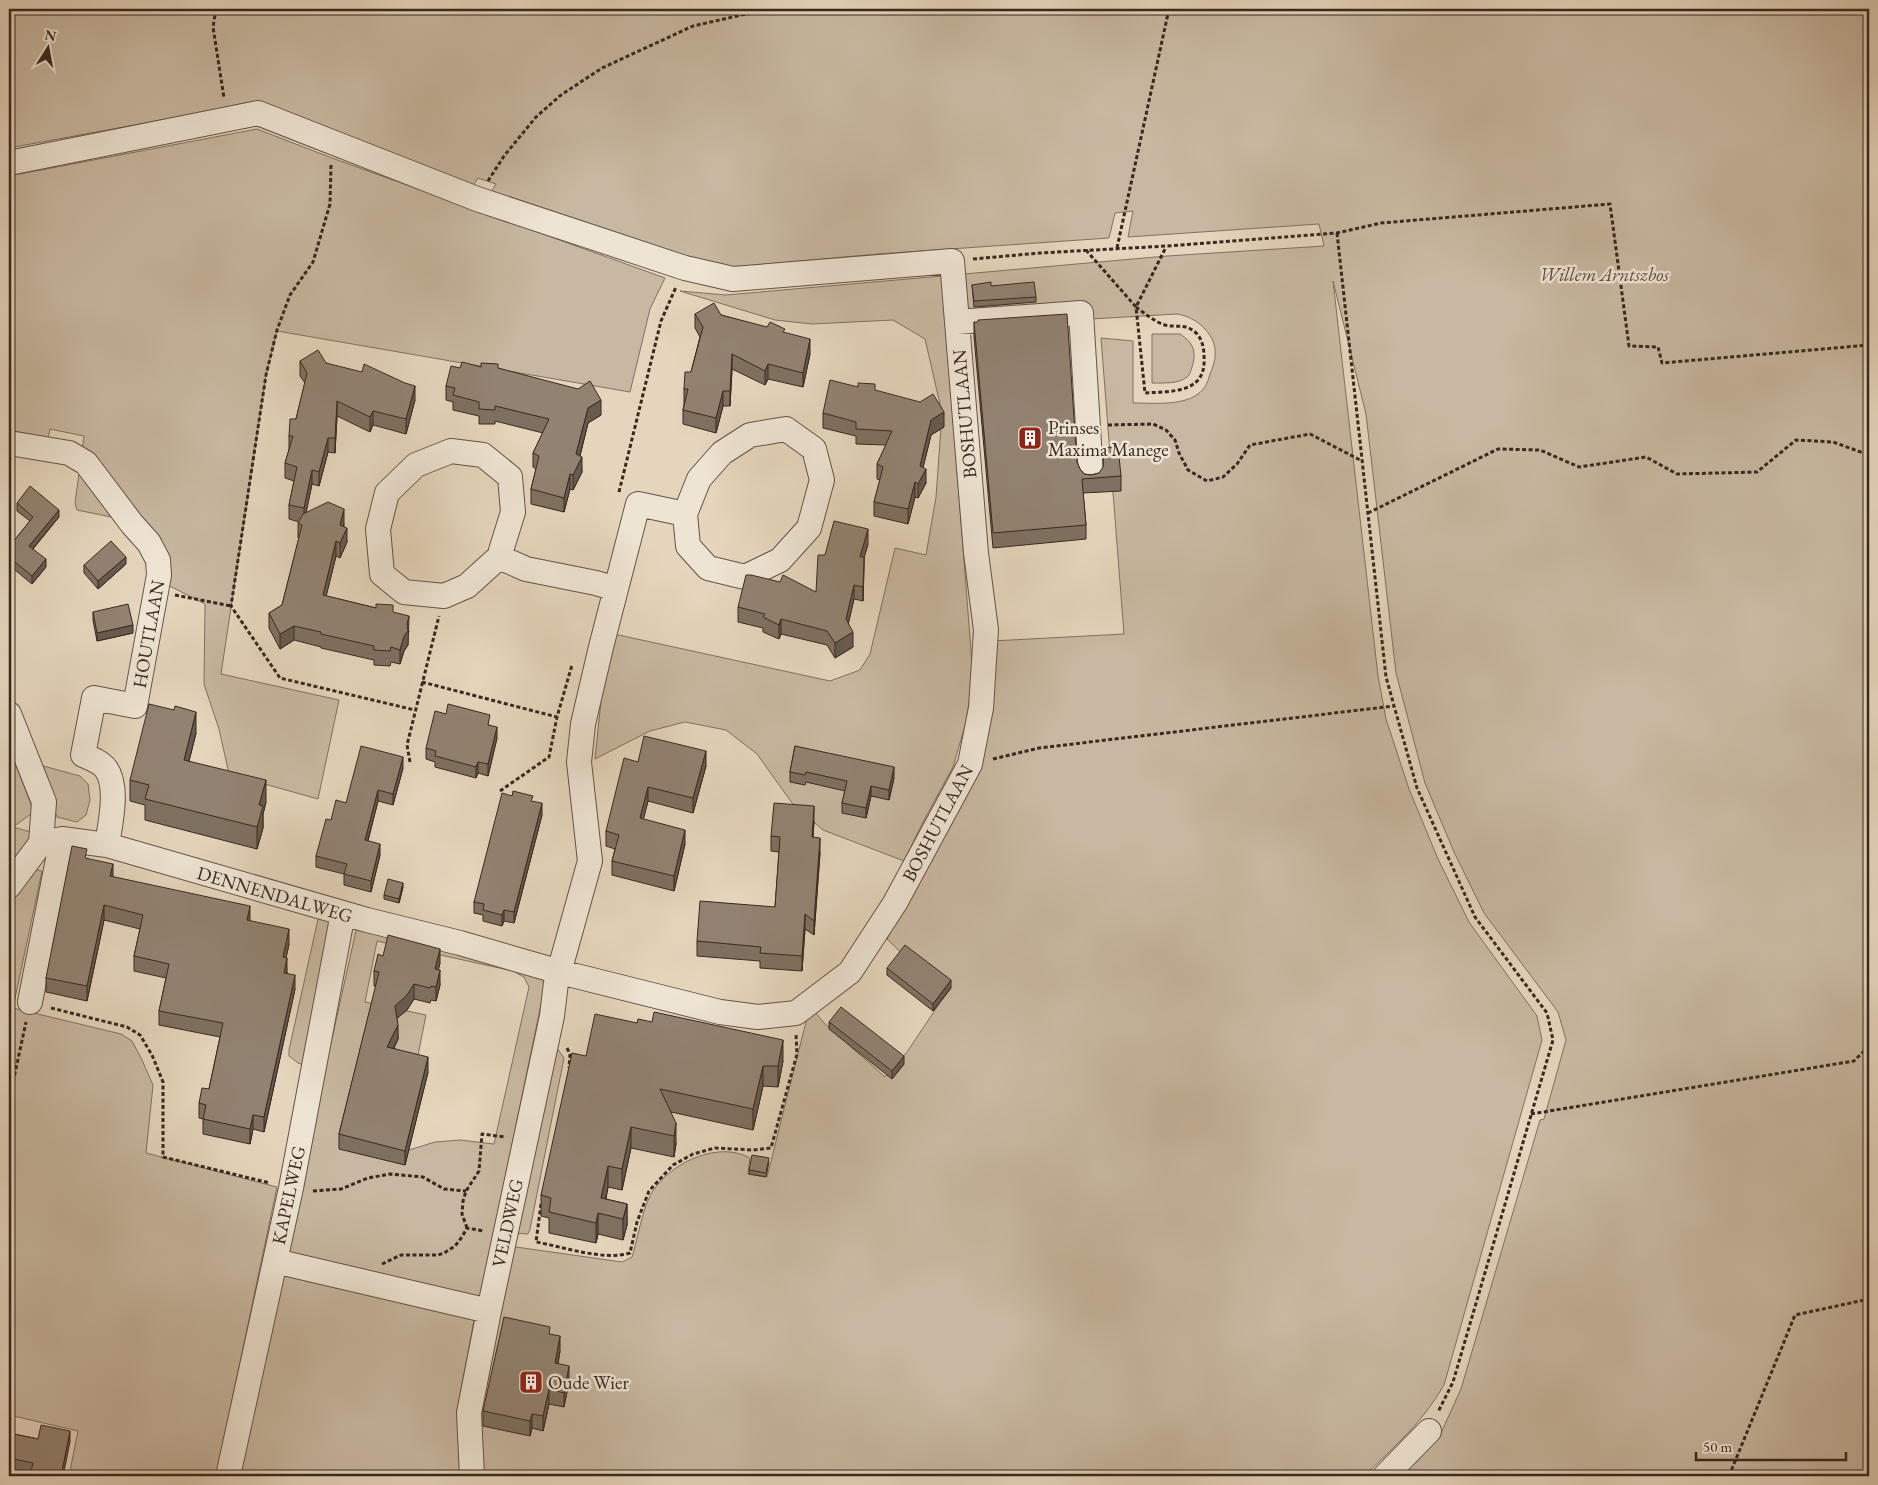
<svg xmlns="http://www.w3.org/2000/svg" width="1878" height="1485" font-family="'EB Garamond',serif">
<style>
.green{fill:#c8b8a1;stroke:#807060;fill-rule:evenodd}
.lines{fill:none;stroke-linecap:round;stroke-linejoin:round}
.minor-casing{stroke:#635347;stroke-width:26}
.path{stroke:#382820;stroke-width:3;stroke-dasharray:4 2.5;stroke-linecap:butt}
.minor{stroke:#eee4d3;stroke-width:24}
.wall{fill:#7e7061;stroke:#382820}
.shaded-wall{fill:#665b4f;stroke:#382820}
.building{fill:#928271;stroke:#382820}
.labels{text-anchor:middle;stroke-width:5;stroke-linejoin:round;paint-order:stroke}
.park-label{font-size:19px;font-style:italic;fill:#5c4c40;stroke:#eee4d3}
.street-label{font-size:19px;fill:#382820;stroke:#eee4d3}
.poi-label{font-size:19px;fill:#382820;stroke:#eee4d3;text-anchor:start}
</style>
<rect width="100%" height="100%" fill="#e5d5bc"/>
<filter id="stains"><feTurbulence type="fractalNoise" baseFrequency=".004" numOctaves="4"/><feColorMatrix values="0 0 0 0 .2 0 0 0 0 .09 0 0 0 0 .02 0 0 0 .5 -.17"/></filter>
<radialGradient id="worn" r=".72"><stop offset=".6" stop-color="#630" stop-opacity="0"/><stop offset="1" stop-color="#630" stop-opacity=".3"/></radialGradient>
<path class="green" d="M9 9H1869V1476H1399L1441 1433 1461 1389 1540 1120 1544 1119 1566 1040 1558 1012 1484 913 1454 852 1425 783 1396 673 1366 414 1333 281 1378 676 1386 719 1409 789 1438 859 1469 922 1537 1016 1542 1040 1444 1385C1423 1422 1394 1447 1364 1476H716L700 1473 691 1476H482L476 1411 509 1246 622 1262 632 1257C638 1238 643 1203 655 1188 674 1161 720 1141 750 1158L748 1174 767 1177 810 1006 825 1024 885 1077 907 1052 945 995 887 939 922 872 987 727 995 678 992 641 1124 634 1101 338 1133 341V403C1153 403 1182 406 1198 394 1205 389 1208 382 1210 374 1214 365 1217 354 1214 344 1209 328 1192 316 1177 314L968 326 964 274 1167 256 1324 246 1319 224 1128 237 1133 211 1115 213 1109 238 878 254 722 268 490 194 496 184 478 178 472 187 216 110 9 148Z
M257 129 332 158 665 278 650 309 630 392 277 331 266 375 221 674 339 700 318 799 229 774 219 729 204 684 205 604 156 579 126 520 77 510 75 503 84 436 50 429 48 438 9 430V176Z
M942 276 973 677 966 722 953 767 923 822 904 861 823 830 792 803 757 754 726 730 685 722 650 731 595 759 604 672 614 634 830 681 860 670 870 654 895 548 926 555 936 497 942 413 925 339 893 320 812 324 775 320 680 291 726 295Z
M1152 334H1180C1193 342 1197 352 1192 367 1191 370 1190 375 1187 377 1179 384 1163 383 1152 383Z
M9 747 34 812 13 827 38 834 9 874Z
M36 764 80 776 88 784 90 800 86 815 77 822 57 817Z
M33 869 42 871 13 1008 121 1034 132 1041 142 1060 153 1085 146 1153 277 1187 216 1476H69L78 1431 9 1415V901Z
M320 910 342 915 309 1067 298 1063 289 1056V1050Z
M359 917 544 978V990L480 1299 284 1255ZM377 941 513 971 524 977 529 987 494 1144 460 1140 435 1142 393 1155 403 1131 426 1015 365 1002Z
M554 1044 564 1058 530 1229 528 1234 511 1233Z
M281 1271 475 1315 457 1411 462 1476H239Z"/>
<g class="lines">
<g class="minor-casing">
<path id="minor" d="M9 163 258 113 477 199 685 268 733 279 952 261 976 553 986 630 981 708 970 764 895 903 850 972 796 1013 758 1017 720 1012 560 972 460 943 367 920 107 845 62 839 41 843 9 886
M957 322 1081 313 1091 476
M9 443 69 453 86 463 132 524 149 543 158 560 159 575 135 706 94 698 83 755C90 758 101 762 106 769 119 787 110 825 107 845
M499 557 513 512 510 477 483 455 451 451 416 465 387 493 378 529 382 574 404 592 444 596 467 586 499 557 526 569 596 583 616 589
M9 714 44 802 41 843
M30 1002 62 839
M275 1261 489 1311
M228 1476 291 1188 343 913
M472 1476 469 1413 489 1311 552 1016 556 983 590 861 579 762 583 724 601 647 638 504 685 514 688 546 708 568 745 577 780 560 809 528 822 480 814 449 786 429 750 435 722 453 699 479 685 514
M1385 1476 1429 1431"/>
</g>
<path class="path" d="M216 9 213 27 224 98
M331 165 330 204 313 262 290 295 277 330 266 375 231 606 280 678 415 710
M488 181 504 156 536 117 561 95 602 68 693 26 746 14 783 9
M1337 233 1386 677 1417 788 1475 917 1547 1013 1553 1040 1453 1382 1438 1412
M1117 248 1169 9
M1086 250 1136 307 1166 247
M973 259 1040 253 1167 246 1337 233 1381 223 1610 204 1629 346 1658 347 1662 363 1869 345
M1136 307C1144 313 1155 322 1165 325 1176 328 1184 323 1195 332 1202 338 1204 348 1204 356 1207 394 1172 391 1145 393Z
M1108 425 1153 424 1166 430 1175 440 1179 453 1188 470 1207 481 1223 477 1237 464 1250 445 1310 434 1362 461
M619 492 661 321 676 287
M1368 513 1498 449 1540 450 1579 467 1646 457 1677 474 1757 472 1796 440 1833 442 1869 455
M175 595 231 606
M422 682 557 717
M993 759 1039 748 1394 706
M410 762 407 745 439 616
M500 791 549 757 557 717 572 665
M51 1008 127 1027 140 1035 152 1055 163 1082V1157L270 1183
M567 1048 570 1054 569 1068
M9 1101 26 1022
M1531 1114 1854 1061 1869 1046
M313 1191 341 1189 368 1178 390 1174 423 1177 444 1189 466 1191
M541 1204 536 1242C564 1247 603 1261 630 1253L637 1222 649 1191 673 1165 693 1154 715 1148 753 1150 771 1148 797 1054 796 1034
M467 1228 462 1214 463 1201 466 1191 479 1171 482 1134 505 1137
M382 1264 401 1255H438L444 1253 455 1246 462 1237 467 1228 484 1231
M1729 1476 1795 1315 1869 1299"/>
<use href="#minor" class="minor"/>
</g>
<path class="wall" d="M972 285 1036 297V302L974 307Z
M695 314 721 315 785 333 810 354 803 387 768 379 765 385 732 369 730 406H723L716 433 683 424V410L684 404V389L691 372 700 337 695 328Z
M974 322 1077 462 1080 469 1084 474 1091 475 1099 473 1121 476V491L1083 493 1086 525V539L993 548 974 337Z
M300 361 326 363 415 400 406 434 373 425 370 432 337 416 335 453 328 452 319 486 312 484 306 512 344 523V526L347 542 340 558 336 556 326 596 393 612 409 631 408 635V645L404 651 400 664 391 662 390 666 374 665V660L321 648V647L294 640 280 649 269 628V613L282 605 299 538H298V523L299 522 289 519V505L294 481 285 478V463L289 450V436L296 419 305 383 300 376Z
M481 367 498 368 601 415 588 423 580 456 582 472 573 490 570 489 564 512 531 504V489L536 469 533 467V453L543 433 495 421V424H479V416L453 410V402L446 400V386L460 368Z
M858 387 875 390 944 427 931 435 923 467 926 483 918 498 915 497 908 524 874 516V502L880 480 877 479V464L886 445 856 444V436L823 428V413Z
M17 503 59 517 33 549 46 567 32 584 9 565V547L30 521 17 511Z
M868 544 864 557 863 601 854 599 848 624 853 647 835 658 827 645 781 634 779 639 763 632V628L738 622V607L816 592Z
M126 564 98 589 84 573V565Z
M93 612 133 633 97 641 93 620Z
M490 725 497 738 488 776 478 773 476 778 435 767V762L426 759V748Z
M196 733 189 761 266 802 263 814V828L257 849 145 820V805L130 801V780Z
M795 746 894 778 889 800 871 796 866 818 842 813V803L845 791 806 782 805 785 790 782V772Z
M638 762 706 766 693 813 648 801 643 819 685 844 674 891 612 875V861L615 849 606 846V831Z
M403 768 393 805 378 801 368 841 380 855 371 892 344 885V874L316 867V856L331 820 346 803Z
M533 801 542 815 514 923 504 921 502 926 483 921V915L474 913V902Z
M814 821 813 838 820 853 814 935 805 929 802 971 760 968V961L697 956V941L775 907 779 852 771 851V836Z
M87 858 113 877 250 921 289 944 286 958 287 973 295 989 264 1132 253 1129 250 1144 203 1134V1119L199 1118V1103L209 1089 220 1037 159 1025V1011L166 978 134 971V956L140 929 104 920 87 1001 46 992V978Z
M403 887 399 903 384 899V895Z
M383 956 440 963 438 970 440 985 436 1001 431 1000 430 1003 414 999 407 1010 397 1018 398 1039 394 1048 428 1072 405 1165 339 1149V1134L376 986H374V971Z
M887 968 951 988 933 1011 887 975Z
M829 1022 904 1064 892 1079 829 1029Z
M637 1023 783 1061 778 1087 763 1086 753 1130 671 1112 676 1144 674 1157 631 1148 622 1190 608 1187 606 1199 627 1204V1225L623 1240 598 1234 596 1243 549 1233V1218L541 1216V1195L586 1056Z
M769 1162 766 1177 749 1174V1170Z
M550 1334 560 1351 558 1364 569 1381 564 1407 549 1404 543 1431 532 1428 530 1436 483 1426V1411Z
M9 1433 38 1439 70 1442 30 1473 9 1469Z"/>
<path class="shaded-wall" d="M810 339V354L803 387V373Z
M732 354V369L730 406V391Z
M768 364V379L765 385V371Z
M415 386V400L406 434V419Z
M723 391V406L716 433V418Z
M601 400V415L588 423 577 467 582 457V472L573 490V475L576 454 588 408Z
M337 401V416L335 453V438Z
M373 411V425L370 432V417Z
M944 412V427L931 435 920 480 926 469V483L918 498V484L920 466 931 420Z
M328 438V452L319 486V472Z
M312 470V484L304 523V508Z
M570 474V489L564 512V498Z
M915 482V497L908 524V509Z
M344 509V523L340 540V525Z
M59 510V517L29 553V546Z
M347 528V542L340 558V543Z
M868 529V544L860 572V557Z
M336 541V556L323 609V595Z
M126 557V564L98 589V581Z
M864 557V572L863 601V587Z
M46 559V567L32 584V576Z
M854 585V599L846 634V619Z
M409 616 408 645 404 651 400 664V650Z
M781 619V634L779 639V625Z
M133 625V633L97 641V633Z
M294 626V640L280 649V634Z
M853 632V647L835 658V643Z
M196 712V733L184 781V760Z
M497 727V738L488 776V764Z
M706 751V766L693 813V798Z
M403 757V768L393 805V794Z
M478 762V773L476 778V767Z
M894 767V778L889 800V790Z
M266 780V802L263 814V828L257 849V827L259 805Z
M871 786V796L866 818V808Z
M648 787V801L640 833V818Z
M378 790V801L365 851V840Z
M542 803V815L514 923V912Z
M814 806V821L812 852V837Z
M685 830V844L674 891V876Z
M820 838V853L814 935V921Z
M380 844V855L371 892V881Z
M113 864V878L110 876Z
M403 883V887L399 903V899Z
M104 905V920L87 1001V986Z
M250 906V921L247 920Z
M504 910V921L502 926V915Z
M805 914V929L802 971V956Z
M289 929V944L283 972V957Z
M440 949V963L435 984V969Z
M287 958V973L284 987V973Z
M440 970V985L436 1001V987Z
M295 975V989L264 1132V1117Z
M951 980V988L933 1011V1004Z
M414 984V999L407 1010 395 1020V1006Z
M398 1025V1039L387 1061V1047Z
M783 1040V1061L778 1087V1066Z
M904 1056V1064L892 1079V1071Z
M428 1057V1072L405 1165V1151Z
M763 1066V1086L753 1130V1109Z
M253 1115V1129L250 1144V1129Z
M676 1123V1144L674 1157V1136Z
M631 1127V1148L622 1190V1169Z
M608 1166V1187L602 1214 601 1198Z
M627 1204V1225L623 1240V1219Z
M598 1213V1234L596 1243V1223Z
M560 1336V1351L555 1378V1363Z
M569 1366V1381L564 1407V1393Z
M549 1389V1404L543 1431V1416Z
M532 1414V1428L530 1436V1421Z
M70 1431V1442L63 1476H61Z"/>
<path class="building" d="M991 282V286L1034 282 1036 297 974 301 972 285Z
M714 303 721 315 767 327 770 322 785 329 783 332 810 339 803 373 768 364 765 371 732 354 730 391H723L716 418 683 410 688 389H684L685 372H691L703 327 695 314Z
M1067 314 1077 462 1080 469 1084 474 1091 475 1099 473 1103 467 1104 448 1118 447 1121 476 1082 479 1086 525 993 533 974 322H978V320Z
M318 350 326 363 362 372 364 364 405 383 415 386 406 419 373 411 370 417 337 401 335 438H328L319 472 312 470 304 508 289 505 297 467 285 463 293 436H289L290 419H296L307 373 300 361Z
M462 362 481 367V363L498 364V368L578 389 590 381 601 400 588 408 576 454 582 457 573 475 570 474 564 498 531 489 539 456 533 453 549 419 495 406V410L479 409V402L453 395 455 388 446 386 451 366 460 368Z
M830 380 858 387V383L875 384V390L920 402 933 394 944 412 931 420 920 466 926 469 918 484 915 482 908 509 874 502 883 467 877 464 892 431 856 429V422L823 413Z
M30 486 59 510 29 546 46 559 32 576 9 557V547L33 517 17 503Z
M328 502 344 509 340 525 347 528 340 543 336 541 323 595 376 608V604L393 605V612L409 616 407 624 408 631 404 636 400 650 391 647 390 651 374 650V646L321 634V632L294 626 280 634 269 613 282 605 302 525 298 523 303 514Z
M834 521 868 529 860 557H864L863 587 854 585 846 619 853 632 835 643 827 631 781 619 779 625 763 617 765 614 738 607 746 575H751L780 582 783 575 816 592 818 555H825Z
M111 541 126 557 98 581 84 565Z
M128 604 133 625 97 633 93 612Z
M149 704 174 710 175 706 196 712 184 760 266 780 259 805 263 806 257 827 145 799 149 785 130 780Z
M448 704 490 715 488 725 497 727 488 764 478 762 476 767 435 756 436 751 426 748 435 711 446 714Z
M644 736 706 751 693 798 648 787 640 818 685 830 674 876 612 861 619 835 606 831 624 758 638 762Z
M361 746 403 757 393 794 378 790 365 840 380 844 371 881 344 874 347 864 316 856 326 819 331 820 336 800 346 803Z
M795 746 894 767 889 790 871 786 866 808 842 803 847 781 806 772 805 775 790 772Z
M513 791 533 796 531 801 542 803 514 912 504 910 502 915 483 910 484 904 474 902 502 793 512 796Z
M774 803 814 806 812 837 820 838 814 921 805 914 802 956 760 953 761 947 697 941 700 901 775 907 780 837 771 836Z
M72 846 87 849 85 858 113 864 110 876 250 906 247 920 289 929 283 957 287 958 284 973 295 975 264 1117 253 1115 250 1129 203 1119 206 1105 199 1103 202 1088 209 1089 223 1023 159 1011 169 964 134 956 143 915 104 905 87 986 46 978Z
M388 879 403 883 399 899 384 895Z
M388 935 440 949 435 969 440 970 436 987 431 986 430 988 414 984 407 995 395 1006 398 1025 387 1047 428 1057 405 1151 339 1134 379 972 374 971 378 954 383 956Z
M905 945 951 980 933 1004 887 968Z
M841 1007 904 1056 892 1071 829 1022Z
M654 1012 783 1040 778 1066H763L753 1109 660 1089 676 1123 674 1136 631 1127 622 1169 608 1166 601 1198 627 1204 623 1219 598 1213 596 1223 549 1212 551 1198 541 1195 572 1053 586 1056 595 1014 637 1023 638 1019 652 1022Z
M752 1155 769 1158 766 1173 749 1170Z
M504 1317 550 1327 549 1334 560 1336 555 1363 569 1366 564 1393 549 1389 543 1416 532 1414 530 1421 483 1411Z
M41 1425 70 1431 61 1476H30L33 1463 9 1458V1433L38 1439Z"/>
<defs>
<g id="building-square" transform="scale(1.25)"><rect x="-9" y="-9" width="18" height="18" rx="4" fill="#8f2418" stroke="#eee4d3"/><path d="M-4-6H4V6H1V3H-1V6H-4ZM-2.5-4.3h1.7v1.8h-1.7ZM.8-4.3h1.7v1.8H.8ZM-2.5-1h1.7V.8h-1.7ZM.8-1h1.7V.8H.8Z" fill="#fff"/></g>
</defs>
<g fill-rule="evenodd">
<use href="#building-square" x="1030" y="438"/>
<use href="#building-square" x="531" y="1382"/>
</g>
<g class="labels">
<g class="park-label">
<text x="1604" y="281">Willem Arntszbos</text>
</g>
<g class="street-label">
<text transform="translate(964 414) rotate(-95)" y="7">BOSHUTLAAN</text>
<text transform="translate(148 634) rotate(-80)" y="7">HOUTLAAN</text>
<text transform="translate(937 823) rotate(-62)" y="7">BOSHUTLAAN</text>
<text transform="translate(275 894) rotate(16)" y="7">DENNENDALWEG</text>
<text transform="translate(288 1195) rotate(-78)" y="7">KAPELWEG</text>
<text transform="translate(507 1223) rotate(-78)" y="7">VELDWEG</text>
</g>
<g class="poi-label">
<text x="1048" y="434">Prinses<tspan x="1048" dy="22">Maxima Manege</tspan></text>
<text x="548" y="1389">Oude Wier</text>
</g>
</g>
<rect width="1878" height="1485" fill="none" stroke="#e5d5bc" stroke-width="30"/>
<rect x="10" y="10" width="1858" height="1465" fill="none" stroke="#382820" stroke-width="2.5"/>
<rect x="15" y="15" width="1848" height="1455" fill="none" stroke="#382820"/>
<g transform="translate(48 48) rotate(11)" stroke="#eee4d3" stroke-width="4" paint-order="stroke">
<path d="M0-4L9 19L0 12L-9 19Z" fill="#382820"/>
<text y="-8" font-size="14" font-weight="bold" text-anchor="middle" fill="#382820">N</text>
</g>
<path d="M1696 1452v8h150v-8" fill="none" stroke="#382820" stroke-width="2.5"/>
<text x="1703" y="1452" font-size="15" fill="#382820" stroke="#eee4d3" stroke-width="4" paint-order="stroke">50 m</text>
<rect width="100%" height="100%" filter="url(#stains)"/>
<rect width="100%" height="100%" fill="url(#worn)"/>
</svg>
